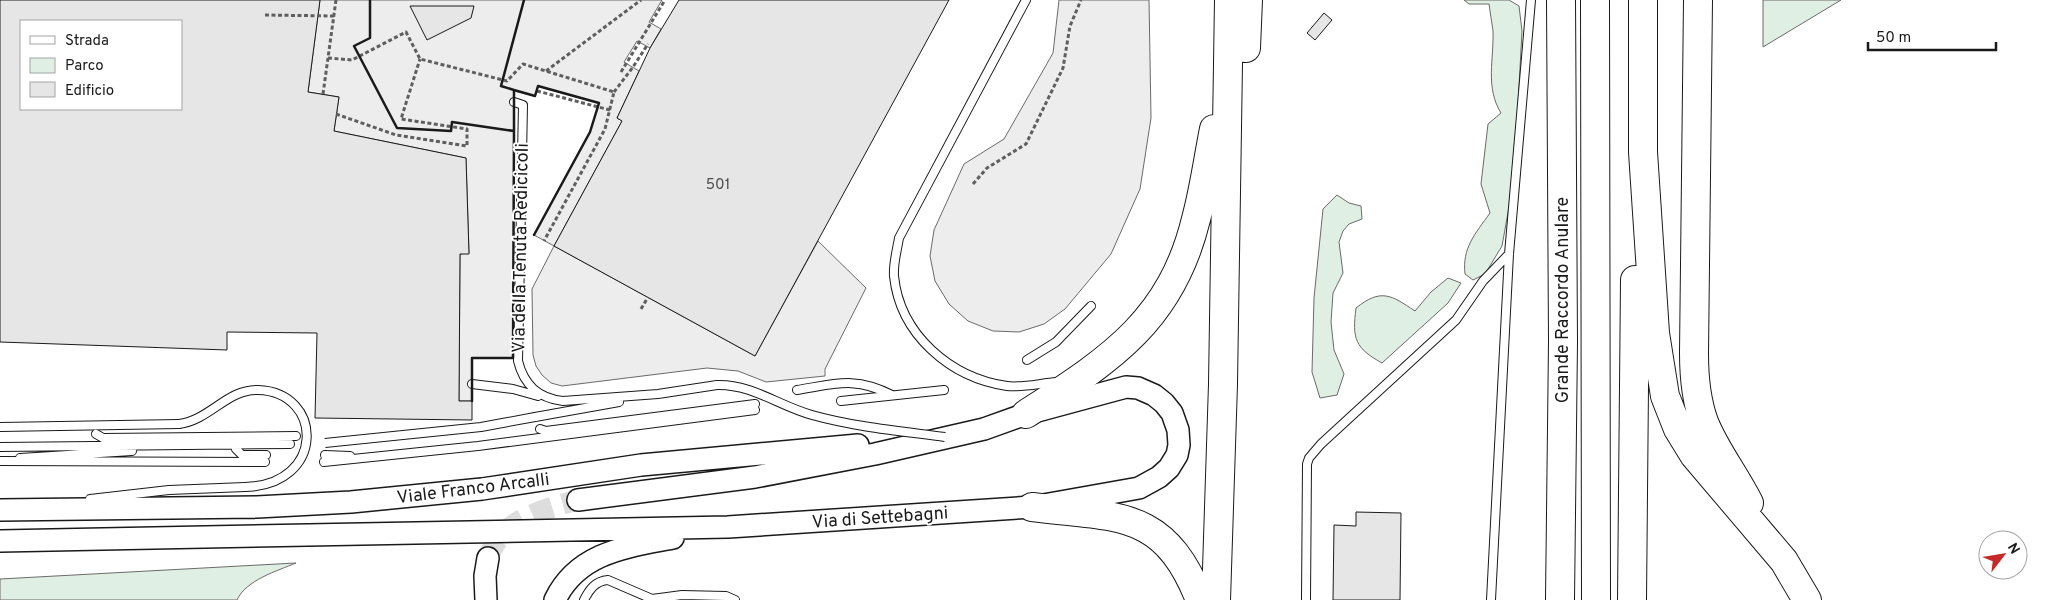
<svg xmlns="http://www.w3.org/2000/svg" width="2048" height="600" font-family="Overpass,sans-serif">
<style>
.green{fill:#e0efe3;stroke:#6a6a6a}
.parking{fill:#ededed;stroke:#6a6a6a}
.building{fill:#e6e6e6;stroke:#1a1a1a;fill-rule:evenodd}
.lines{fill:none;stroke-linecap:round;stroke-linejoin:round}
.secondary-tunnel{stroke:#ddd;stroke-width:21;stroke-dasharray:21 11;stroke-linecap:butt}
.lane-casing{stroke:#1a1a1a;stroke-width:10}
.secondary-casing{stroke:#1a1a1a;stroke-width:24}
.highway-casing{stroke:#1a1a1a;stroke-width:30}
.path{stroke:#5f5f5f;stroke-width:3;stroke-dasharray:4 2.5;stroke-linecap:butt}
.lane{stroke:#fff;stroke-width:8}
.secondary{stroke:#fff;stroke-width:21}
.highway{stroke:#fff;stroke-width:28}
.lane-bridge-casing{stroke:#1a1a1a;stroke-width:10;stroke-linecap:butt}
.lane-bridge{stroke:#fff;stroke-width:8}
.wall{stroke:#1a1a1a;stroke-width:2.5}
.labels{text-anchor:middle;stroke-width:4;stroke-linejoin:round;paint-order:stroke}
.number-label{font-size:15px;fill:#4d4d4d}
.street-label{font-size:18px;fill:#1a1a1a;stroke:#fff}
</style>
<rect width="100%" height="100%" fill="#fff"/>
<path class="green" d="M1464 0H1509L1519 6 1522 31 1514 179 1502 246 1485 274 1473 280 1465 274C1462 248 1475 234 1490 213L1481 184 1488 124 1501 113C1485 87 1494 59 1493 31 1492 22 1490 13 1489 4H1469Z
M1763 0H1841L1763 47Z
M1337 195 1349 203 1361 206 1362 219 1349 224 1343 231 1339 242 1343 273 1333 293 1331 322 1334 350 1344 374 1337 395 1320 398 1312 372 1314 298 1323 209Z
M1448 278 1461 283 1448 303 1382 363C1355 348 1352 339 1356 308 1381 288 1391 295 1415 311L1431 292Z
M296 563C277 571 246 580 237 600H0V579Z"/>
<path class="parking" d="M320 0H662L649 22 661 29 650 48 637 41 624 62 639 71 617 118 622 121 554 246 755 356 818 241 866 288 825 369V376L766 382 738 371 707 368 562 386 551 383 542 375 536 366 533 355 532 289 554 246 534 235 590 132 599 103 538 86 535 96 514 91 513 358H472V401H459L460 254 469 253 466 158 334 131 339 97 308 92Z
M1059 0H1149L1151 118 1140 189 1111 254 1065 309 1044 324 1019 332 993 331 968 321 949 304 935 281 930 256 934 230 964 164 1004 139 1053 53Z"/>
<path class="building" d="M0 0H320L308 92 339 97 334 131 466 158 469 254H460L459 401H472V420L315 418 317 333 227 332V350L0 342ZM21 21H181V109H21Z
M679 0H949L755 356 554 246 622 121 617 118 650 48Z
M410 6H474L471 18 427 40Z
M1324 13 1332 20 1315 40 1307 33Z
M1356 512 1401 513 1400 600H1333L1334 525 1356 526Z"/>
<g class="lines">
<path class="secondary-tunnel" d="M488 558C502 519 542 510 578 500"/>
<g class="lane-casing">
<path id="lane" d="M1026 0 899 238C897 250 893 264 894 276 900 335 951 378 1007 386 1023 388 1041 383 1057 382
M514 102 523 105 518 361C524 385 538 398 563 401L658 394 717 385
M1027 360 1056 342 1091 306
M472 384 513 389 538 396
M797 390C835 384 855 376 892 395
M841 401 944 390
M535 417 619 402
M0 427 179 424
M540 429 546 431 755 404
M96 434 103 438 296 436
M0 447 290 444
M236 449 242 455H266
M325 455 350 456
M20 458 132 451
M0 461 265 462
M324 462 478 446 755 410
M90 499 169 490 245 487
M584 600C589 590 595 581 608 580L652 599 682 595 726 596 735 600
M1306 600 1307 464 1309 458 1321 444 1456 320 1483 281 1509 254
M1491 600 1509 254 1531 0"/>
</g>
<g class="secondary-casing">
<path id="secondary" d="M0 510 257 507 351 502 482 489 641 465 858 445
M0 541 728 527 1032 507 1139 488 1159 477 1169 468 1177 455 1179 445 1178 430 1172 413 1164 403 1154 395 1138 388 1126 387 1026 414 984 429 875 454 755 477 578 500
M486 600 485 576 488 558
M555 600C578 552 627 547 673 538"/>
</g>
<g class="highway-casing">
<path id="highway" d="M1595 0 1596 600
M1643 0V152L1655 333 1665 396 1678 429 1694 455 1784 561 1807 600
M1698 0 1694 353C1694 376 1696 400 1704 422 1715 450 1735 475 1749 503
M1246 48 1248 0
M1026 414C1109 360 1171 322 1196 219 1204 190 1208 159 1214 129
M1032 507C1117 518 1164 508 1200 600
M1216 600 1223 384 1229 0
M1560 600 1563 342 1561 0
M1632 600 1635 280"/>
</g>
<path class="path" d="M265 15 334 16
M328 58 352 60 406 32 420 59 507 81 523 64 614 92 605 129 544 241
M546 71 641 0
M621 72 665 0
M537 91 610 110
M614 92 633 67 648 44
M323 94 336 0
M336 114 396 135 467 146V129L401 119 420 59
M973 184 987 168 1026 144 1063 68 1070 26 1081 0
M641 309 648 297"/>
<use href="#lane" class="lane"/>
<use href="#secondary" class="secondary"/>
<use href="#highway" class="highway"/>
<g class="lane-bridge-casing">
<path id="lane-bridge" d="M717 385C752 384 779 406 812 415 855 427 900 431 945 437
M179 424C210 420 227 389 258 390 324 392 326 485 245 487
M325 443 481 427 535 417"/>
</g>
<use href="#lane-bridge" class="lane-bridge"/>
<path class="wall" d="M370 0V38L354 46 397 128 451 131 452 122 514 131 513 358H472V401
M514 90 535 96 538 86 599 103 590 132 534 235
M514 131V90L501 86 524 0"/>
</g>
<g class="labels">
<g class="number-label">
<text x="718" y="189">501</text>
</g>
<g class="street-label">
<text transform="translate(520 248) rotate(-89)" y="6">Via della Tenuta Redicicoli</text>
<text transform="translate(1562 300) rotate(-90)" y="6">Grande Raccordo Anulare</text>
<text transform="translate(473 488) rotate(-7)" y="6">Viale Franco Arcalli</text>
<text transform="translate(880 517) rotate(-4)" y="6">Via di Settebagni</text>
</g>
</g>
<rect x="20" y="20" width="162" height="90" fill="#ffffff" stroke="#a3a3a3"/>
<rect x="30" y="36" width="25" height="8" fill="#ffffff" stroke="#a3a3a3"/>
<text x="65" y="45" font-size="15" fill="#1a1a1a">Strada</text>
<rect x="30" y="58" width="25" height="15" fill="#e0efe3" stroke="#a3a3a3"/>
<text x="65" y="70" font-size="15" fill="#1a1a1a">Parco</text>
<rect x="30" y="82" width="25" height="15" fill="#e6e6e6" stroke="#a3a3a3"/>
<text x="65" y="95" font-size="15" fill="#1a1a1a">Edificio</text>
<g transform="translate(2003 555) rotate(59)"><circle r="24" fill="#ffffff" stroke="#a3a3a3"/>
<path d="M0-4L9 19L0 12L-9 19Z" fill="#c62828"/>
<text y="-8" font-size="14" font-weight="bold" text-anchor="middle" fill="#1a1a1a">N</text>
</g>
<path d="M1868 42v8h128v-8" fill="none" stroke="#1a1a1a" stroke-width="2.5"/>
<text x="1876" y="42" font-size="15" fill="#1a1a1a" stroke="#ffffff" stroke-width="4" paint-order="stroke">50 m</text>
</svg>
